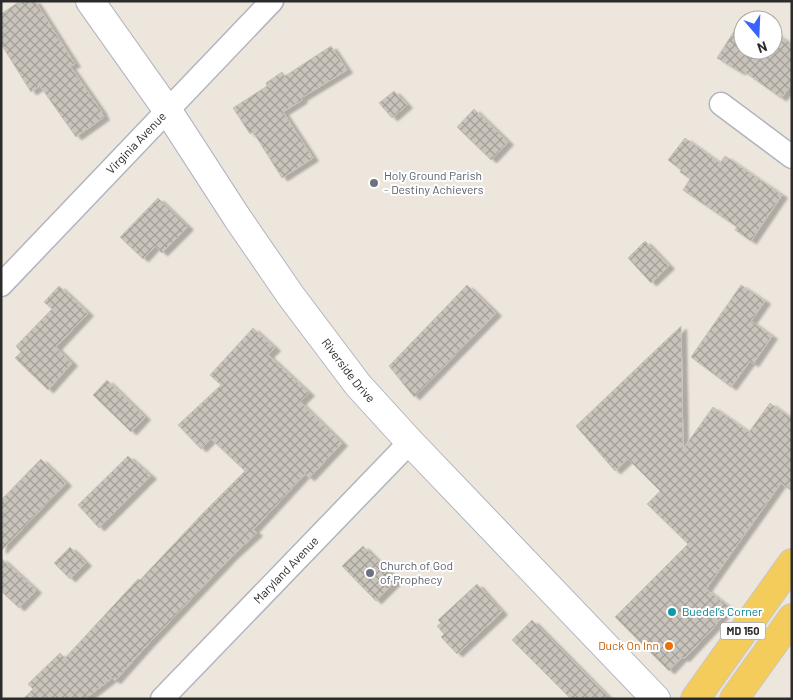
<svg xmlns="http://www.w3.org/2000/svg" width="793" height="700" font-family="Barlow,sans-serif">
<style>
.building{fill:url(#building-cross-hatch);stroke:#c9c2b6;filter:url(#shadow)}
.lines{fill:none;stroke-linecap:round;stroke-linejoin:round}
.minor-casing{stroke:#b1b4bf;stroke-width:25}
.tertiary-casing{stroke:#b1b4bf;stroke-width:30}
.primary-casing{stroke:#c8c8c8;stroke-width:30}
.minor{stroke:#fff;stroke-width:22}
.tertiary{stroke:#fff;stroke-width:28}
.primary{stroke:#f4cc5c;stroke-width:28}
.worship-dot{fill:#6b7280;stroke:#fff;stroke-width:2}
.culture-dot{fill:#0f9aa8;stroke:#fff;stroke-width:2}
.food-dot{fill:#e8710a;stroke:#fff;stroke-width:2}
.labels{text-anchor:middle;stroke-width:4;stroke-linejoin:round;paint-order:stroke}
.shield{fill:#fff;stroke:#6b6b6b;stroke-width:1}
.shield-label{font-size:11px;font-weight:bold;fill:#2b2b2b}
.street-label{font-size:12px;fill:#2b2b2b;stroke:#fff}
.worship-label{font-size:12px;fill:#5b616d;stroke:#fff;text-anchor:start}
.culture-label{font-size:12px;fill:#0d838f;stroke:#fff;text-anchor:start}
.food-label{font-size:12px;fill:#c56008;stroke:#fff;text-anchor:end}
</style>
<defs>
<pattern id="building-cross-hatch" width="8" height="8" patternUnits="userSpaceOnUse" patternTransform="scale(1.25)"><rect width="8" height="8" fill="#c9c4bb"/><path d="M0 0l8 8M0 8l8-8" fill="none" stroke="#a39f98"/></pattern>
<filter id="shadow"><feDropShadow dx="5.5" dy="3" stdDeviation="1" flood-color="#0004"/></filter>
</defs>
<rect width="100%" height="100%" fill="#ede6dd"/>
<path class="building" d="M20 1H35L75 64 70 66 102 112H101L104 117 76 137 40 86 31 92 1 44V14Z
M745 14 755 20H743V50H773V32L792 44V84L781 98 742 70 740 72 717 58Z
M331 46 347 70 301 98 302 100 283 112 313 158 282 178 253 132 250 134 233 108 267 86 266 83 282 72 285 76Z
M394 91 407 105 392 118 379 103Z
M474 109 508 142 491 160 457 127Z
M685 138 720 163 725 156 782 195 751 241 735 230 737 227 683 190 690 179 680 172 681 170 668 160Z
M158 198 188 227 162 253 155 246 143 259 120 237Z
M645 241 669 266 651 283 628 258Z
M467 285 496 313 414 397 389 366Z
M741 285 765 301 751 321 772 336 753 364 750 361 731 387 691 357Z
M59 286 88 313 56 347 72 363 48 390 15 358 21 352 16 346 52 309 44 302Z
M681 326 683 449 713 407 749 432 770 403 792 419V491L781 483 706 589 729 607 714 627 684 659 682 657 669 671 615 617 688 544 647 504 660 491 628 459 615 471 576 426Z
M253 328 275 348 268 355 309 393 300 402 342 443 309 478 305 474 253 530 257 533 233 555 149 643 115 681 112 678 85 699H23L33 689 28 684 60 653 65 658 138 579 140 580 203 513 245 471 211 439 201 449 178 425 221 385 210 375Z
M107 380 145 417 131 432 93 395Z
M128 456 151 476 99 528 78 505Z
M41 459 66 483 1 551V500Z
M363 546 397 580 376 601 342 566Z
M70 547 86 563 70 579 54 563Z
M1 558 36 590 19 608 1 591Z
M477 584 502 612 457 654 441 637 444 634 437 626 441 623 438 620Z
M532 620 610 699H571L512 640Z"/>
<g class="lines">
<g class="minor-casing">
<g id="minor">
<path d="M721 104 792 157"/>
<path id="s1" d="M1 285 272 1"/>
<path id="s2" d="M162 699 410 442"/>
</g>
</g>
<g class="tertiary-casing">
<g id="tertiary">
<path id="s3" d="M90 1 168 111 238 219 291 296 358 385 410 442 656 699"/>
</g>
</g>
<g class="primary-casing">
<path id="primary" d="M695 699 792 563
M734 699 792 618"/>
</g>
<use href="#minor" class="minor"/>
<use href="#tertiary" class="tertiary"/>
<use href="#primary" class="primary"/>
</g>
<g class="worship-dot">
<circle cx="374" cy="183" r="5"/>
<circle cx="370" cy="573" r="5"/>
</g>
<circle class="culture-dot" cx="672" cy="612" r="5"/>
<circle class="food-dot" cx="669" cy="646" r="5"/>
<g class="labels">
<rect class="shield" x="720.5" y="622.5" width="45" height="17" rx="4"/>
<g class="shield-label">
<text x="743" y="635">MD 150</text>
</g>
<g class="street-label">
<text dy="4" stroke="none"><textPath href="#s1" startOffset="196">Virginia Avenue</textPath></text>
<text dy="4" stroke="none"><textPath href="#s3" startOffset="451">Riverside Drive</textPath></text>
<text dy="4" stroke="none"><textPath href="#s2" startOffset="179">Maryland Avenue</textPath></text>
</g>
<g class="worship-label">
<text x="384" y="180">Holy Ground Parish<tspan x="384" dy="14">- Destiny Achievers</tspan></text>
<text x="380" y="570">Church of God<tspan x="380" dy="14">of Prophecy</tspan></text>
</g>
<g class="culture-label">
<text x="682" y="616">Buedel’s Corner</text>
</g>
<g class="food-label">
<text x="659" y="650">Duck On Inn</text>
</g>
</g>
<rect width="793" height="700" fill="none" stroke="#2b2b2b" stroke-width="5"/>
<g transform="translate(758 35) rotate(161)"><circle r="24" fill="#ffffff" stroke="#aaaaaa"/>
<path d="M0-4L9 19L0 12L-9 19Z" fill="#3a63fd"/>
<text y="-8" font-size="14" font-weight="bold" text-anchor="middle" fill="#2b2b2b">N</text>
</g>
</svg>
